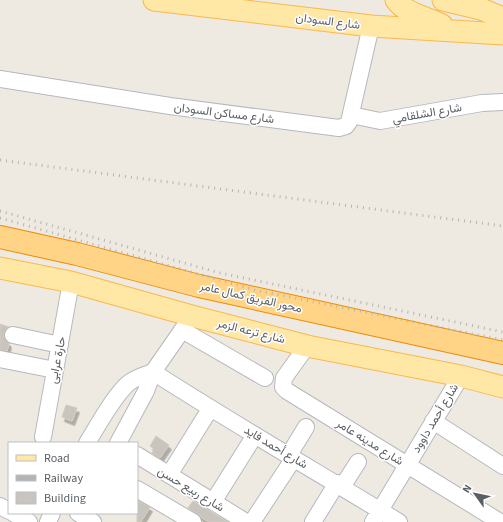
<svg xmlns="http://www.w3.org/2000/svg" width="503" height="522" font-family="'Source Sans 3',Vazirmatn,sans-serif">
<style>
.building{fill:#c9c5be;stroke:#d3cbbf;filter:url(#shadow)}
.lines{fill:none;stroke-linecap:round;stroke-linejoin:round}
.minor-casing{stroke:#b4b9bd;stroke-width:18}
.major-casing{stroke:#fbb84d;stroke-width:23}
.highway-casing{stroke:#ef8b00;stroke-width:24}
.minor{stroke:#fff;stroke-width:16}
.major{stroke:#ffe7a5;stroke-width:21}
.highway{stroke:#ffd487;stroke-width:22}
.rail{stroke:#b3b4b5;stroke-width:3;stroke-dasharray:1 5;stroke-linecap:butt}
.labels{text-anchor:middle;stroke-width:3;stroke-linejoin:round;paint-order:stroke}
.street-label{font-size:12px;fill:#5a5f64;stroke:#fff}
</style>
<defs>
<filter id="shadow"><feDropShadow dx="2.5" dy="4.5" stdDeviation="0" flood-color="#0004"/></filter>
</defs>
<rect width="100%" height="100%" fill="#eeeae1"/>
<path class="building" d="M0 324 9 327 6 329 4 333V338L9 343 7 351 0 350Z
M66 405 77 408 72 421 62 417Z
M156 436 169 445 160 458 152 453 154 449 150 446Z
M137 500 150 507 141 522H137Z
M193 501 228 522H209L201 517 188 508Z"/>
<g class="lines">
<g class="minor-casing">
<path id="minor" d="M0 79 170 106 339 128 346 126 349 122 371 26
M351 115 380 121 482 103 503 102
M182 330 265 378
M13 335 60 345
M307 346 284 378 283 387 287 391 500 522
M0 359 55 370
M153 372C234 424 317 472 399 522
M433 421 503 466
M43 437 71 282
M87 443C97 427 116 392 130 382 137 377 145 375 153 372
M118 443 146 391 153 372 192 316
M137 455 246 522
M289 455 306 427
M169 475 210 409
M342 487 358 462
M137 489 193 522
M213 502 255 435
M0 506 9 511
M13 513 29 522
M78 513 93 522
M48 522 52 513
M252 522 294 458
M313 522 337 483
M373 522 461 376"/>
</g>
<g class="major-casing">
<path id="major" d="M154 0 371 26 503 34
M396 0C406 14 427 17 442 25
M443 0 481 9 503 18
M0 268 71 282 192 316 307 346 461 376 503 387"/>
</g>
<g class="highway-casing">
<path id="highway" d="M0 237 77 254 199 286 503 353"/>
</g>
<use href="#minor" class="minor"/>
<use href="#major" class="major"/>
<use href="#highway" class="highway"/>
<path class="rail" d="M0 160 503 226
M0 211 220 273 503 332
M0 218 255 290 503 340"/>
</g>
<g class="labels">
<g class="street-label">
<text transform="translate(328 21) rotate(7)" y="4">شارع السودان</text>
<text transform="translate(224 113) rotate(7)" y="4">شارع مساكن السودان</text>
<text transform="translate(427 113) rotate(-10)" y="4">شارع الشلقامي</text>
<text transform="translate(251 297) rotate(13)" y="4">محور الفريق كمال عامر</text>
<text transform="translate(251 331) rotate(14)" y="4">شارع ترعه الزمر</text>
<text transform="translate(57 360) rotate(-79)" y="4">حارة عرابى</text>
<text transform="translate(435 418) rotate(-59)" y="4">شارع أحمد داوود</text>
<text transform="translate(370 442) rotate(32)" y="4">شارع مدينه عامر</text>
<text transform="translate(276 447) rotate(31)" y="4">شارع أحمد فايد</text>
<text transform="translate(191 489) rotate(31)" y="4">شارع ربيع حسن</text>
</g>
</g>
<rect x="8" y="442" width="130" height="72" fill="#ffffff" stroke="#bdbfc1"/>
<rect x="16" y="455" width="20" height="6" fill="#ffe7a5" stroke="#bdbfc1"/>
<text x="44" y="462" font-size="12" fill="#5a5f64">Road</text>
<rect x="16" y="475" width="20" height="6" fill="#b3b4b5" stroke="#bdbfc1"/>
<text x="44" y="482" font-size="12" fill="#5a5f64">Railway</text>
<rect x="16" y="492" width="20" height="12" fill="#c9c5be" stroke="#bdbfc1"/>
<text x="44" y="502" font-size="12" fill="#5a5f64">Building</text>
<g transform="translate(475 494) rotate(303)" stroke="#ffffff" stroke-width="3" paint-order="stroke">
<path d="M0-3L7 15L0 10L-7 15Z" fill="#5a5f64"/>
<text y="-6" font-size="11" font-weight="bold" text-anchor="middle" fill="#5a5f64">N</text>
</g>
</svg>
